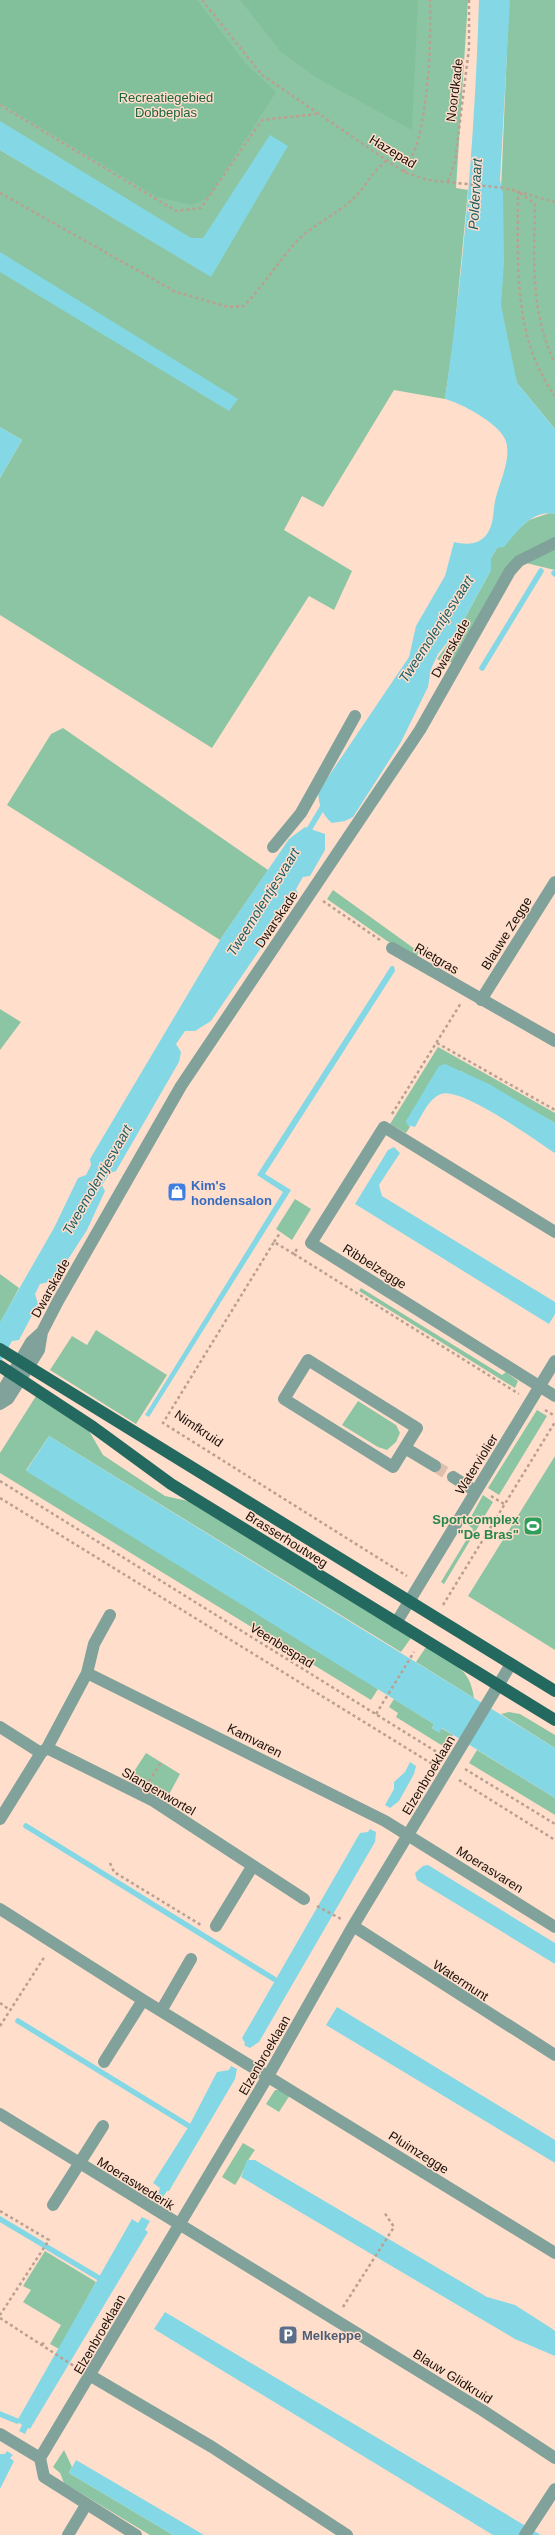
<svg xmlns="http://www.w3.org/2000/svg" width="555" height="2535" font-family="Helvetica,sans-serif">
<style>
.green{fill:#8cc5a3}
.forest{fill:#82c09b}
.water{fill:#84d8e5}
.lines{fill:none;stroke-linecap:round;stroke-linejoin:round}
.stream{stroke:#84d8e5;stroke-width:5.5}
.minor-tunnel{stroke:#ddbfae;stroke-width:12;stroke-dasharray:12 6;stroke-linecap:butt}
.path{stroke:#baa091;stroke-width:2.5;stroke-dasharray:3 3;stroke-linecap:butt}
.minor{stroke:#81a29b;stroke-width:12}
.major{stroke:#23695f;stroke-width:12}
.labels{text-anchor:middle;stroke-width:3;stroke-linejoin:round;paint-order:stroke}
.street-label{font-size:13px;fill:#1a1009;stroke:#ffdecb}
.park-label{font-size:13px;fill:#1b623f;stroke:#ffdecb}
.shop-label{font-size:13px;font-weight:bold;fill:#366cbe;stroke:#ffdecb;text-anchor:start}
.leisure-label{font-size:13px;font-weight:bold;fill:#27864d;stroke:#ffdecb;text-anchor:end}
.service-label{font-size:13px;font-weight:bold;fill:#4e5e75;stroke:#ffdecb;text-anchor:start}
.water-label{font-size:14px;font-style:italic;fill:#195e68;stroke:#ffdecb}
</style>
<rect width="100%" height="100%" fill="#ffdecb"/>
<path class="green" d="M0 0H468L456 188 468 190 454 337 445 399 394 390 323 507 302 496 284 530 352 571 334 610 309 596 212 748 0 615V478L22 440 0 427V150L83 199 202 248 0 126Z
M509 0H555V429L517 383 496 311Z
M550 513 555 514V538L519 556 452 662 445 663 437 659 460 627 491 570V558L497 548 529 520Z
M555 549V570L526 563Z
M63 728 268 870 220 940 7 805 51 734Z
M333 890 419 952 416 957 387 941 327 899Z
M0 1009 21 1022 0 1050Z
M438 1047 555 1113V1123L461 1071 406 1121 410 1127 406 1133 390 1124Z
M295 1199 311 1209 292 1240 276 1229Z
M0 1274 19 1288 0 1323Z
M361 1288 502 1375 506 1372 518 1381 515 1388 359 1291Z
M96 1330 167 1375 136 1424 50 1370 72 1336 87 1345Z
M36 1396 88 1429 103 1455 165 1496 188 1501 411 1638 401 1652 49 1436 26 1470 378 1689 371 1700 0 1473V1453Z
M358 1401 396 1425 400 1433 396 1442 387 1450 378 1447 342 1425Z
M537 1410 547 1416 499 1495 488 1488Z
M555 1456V1650L468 1596Z
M483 1495 493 1502 444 1584 441 1582 473 1529 467 1524Z
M426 1647C451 1663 470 1666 474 1698L416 1662Z
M394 1699 434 1724 432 1728 438 1732 441 1728 453 1735 446 1748 396 1717 398 1713 389 1707Z
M509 1712 520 1714 555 1735V1748L501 1714Z
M477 1750 555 1798V1815L469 1763Z
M146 1753 180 1774 166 1800 129 1779Z
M275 2090H282L290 2095 279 2112 266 2104Z
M243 2143 255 2150C246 2161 243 2174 235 2185L222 2177Z
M45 2251 96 2282 59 2349 50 2344 61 2325 23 2302 31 2290 23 2286Z
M64 2450 72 2467 69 2473 173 2535H150L64 2483 60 2473 53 2467Z"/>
<path class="forest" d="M0 0H197L246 64 276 92 208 198 192 205 157 197 0 103Z
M240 0H418L412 130 317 78 281 52Z"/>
<path class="water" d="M479 0H510L500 180 503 193 504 262 501 305 517 383 555 429V514C532 509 517 532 504 547L497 548 491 558V570L460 627 438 654 431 669 428 687 401 742 353 817 345 821 332 823C322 815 319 805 318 792L409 657 416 626 445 576 454 542C467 545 479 545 487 534 494 524 493 512 495 501 499 483 513 457 505 439 498 423 461 403 445 399 464 267 475 133 479 0Z
M0 121 191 238H203L270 135 288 146 211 277 0 150Z
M0 252 238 399 229 411 0 272Z
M0 427 22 440 0 478Z
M305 827 325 834V850L310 876 303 877 296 889 298 894 211 1021 195 1031H185L176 1044 181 1052 179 1062 116 1171 110 1173 102 1185 105 1191 87 1230 54 1281 40 1284 35 1294 38 1304 19 1340 12 1341 0 1363V1322L54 1228 78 1178 86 1175 91 1165 90 1159 220 940 289 839Z
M391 966H394L395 971 265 1174 291 1190 149 1417 145 1415 283 1192 257 1175Z
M445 1064 489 1084 555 1123V1153C535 1140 462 1087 441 1094 429 1098 421 1117 415 1127L407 1125 406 1121 439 1066Z
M394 1147 400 1153 379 1185 382 1196 555 1302V1314L549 1324 355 1204 388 1150Z
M49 1436 555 1748V1798L442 1728 439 1733 432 1728 434 1724 26 1471Z
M410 1762 416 1766 414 1774 399 1801 390 1808 385 1805 394 1789V1782L405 1772Z
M370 1829 376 1832 375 1842 259 2042 250 2048 244 2045 245 2043 242 2038 360 1833 368 1832Z
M428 1865 555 1943V1964L417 1880 415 1873 423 1866Z
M337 2007 555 2140V2163L326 2025Z
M231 2066 237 2069 235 2079 169 2191H167L163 2197 158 2194 160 2188 153 2183 189 2126 217 2072 229 2070Z
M247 2160H255L487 2297 515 2305 551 2328 555 2331V2356L515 2339 241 2177Z
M142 2217 150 2221 145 2230 148 2232 30 2429 28 2428 25 2434 19 2431 22 2425 17 2421 132 2219 138 2223Z
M165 2312 541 2535H493L154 2329Z
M7 2451 13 2455 10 2458 14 2461 0 2489V2454H5Z
M76 2460 204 2535H173L69 2473Z"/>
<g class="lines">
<path class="stream" d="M554 573 555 574
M482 668 541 571
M307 833 325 803
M26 1826 274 1979
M18 2021 189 2126
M0 2219 99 2278
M0 2414 17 2421"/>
<path class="minor-tunnel" d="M435 1466 453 1477"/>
<path class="path" d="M202 0 262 75 404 172 428 180 505 188 555 202
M0 105 176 211 201 208 262 120 316 114
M404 172C408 163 414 153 417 144 429 98 431 47 430 0
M448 181 455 162 469 48V0
M518 191C518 261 512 337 555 396
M0 193 176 292 228 307 244 306C263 286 278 262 296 242 311 226 337 214 354 198 367 185 370 174 386 161
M520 193 535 204C534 258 530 314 555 363
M323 901 380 940
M437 1043 555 1110
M392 1114 461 1003
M274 1242 280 1233
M297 1249 294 1254 274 1242 163 1423 407 1576
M294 1254 519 1394
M545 1410 555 1416
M0 1481 440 1754
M491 1496 504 1504
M0 1498 434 1765
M443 1605 555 1422
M376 1714 414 1652
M465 1769 555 1824
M459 1780 555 1840
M149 1781 161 1763
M110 1863 114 1872 201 1925
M317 1906 341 1919
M0 2003 10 2010
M0 2026 45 1956
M0 2211 49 2240 0 2315
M343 2307 394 2227 384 2212
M0 2318 77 2368
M42 2345 45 2341"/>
<path class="minor" d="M273 847 301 813 355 716
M392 948 555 1041
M481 1000 555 882
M555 1232 384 1127 311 1243 555 1396
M308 1360 417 1428 393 1467 284 1399Z
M0 1395 31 1342 42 1332
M0 1404 8 1399 39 1350 42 1332 58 1301 181 1086 420 730 510 571 519 561 555 543
M405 1448 435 1466
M453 1477 475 1491
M396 1623 555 1361
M87 1673 385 1821 555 1927
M0 1727 41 1753
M47 1748 152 1800 304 1899
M0 1819 41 1753 47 1748 87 1673 94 1644 110 1615
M0 1909 143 2000 555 2253
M216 1926 252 1867
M353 1926 555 2055
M161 2011 191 1959
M104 2062 143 2000
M0 2114 482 2410 555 2458
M53 2205 103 2126
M91 2376 212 2447 347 2535
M0 2434 40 2458
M40 2458 268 2076 353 1926 511 1664
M40 2458 44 2477 136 2535
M68 2535 86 2505
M525 2535 555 2489"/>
<path class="major" d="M0 1349 555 1691
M0 1366 93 1427 171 1484 555 1720"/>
</g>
<defs>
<g id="shop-square" transform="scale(1)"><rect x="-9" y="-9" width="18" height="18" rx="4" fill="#3f7fe0" stroke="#ffdecb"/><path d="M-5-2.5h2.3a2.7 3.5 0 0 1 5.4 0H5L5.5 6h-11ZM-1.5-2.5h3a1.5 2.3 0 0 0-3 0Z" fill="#fff"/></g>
<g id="stadium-square" transform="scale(1)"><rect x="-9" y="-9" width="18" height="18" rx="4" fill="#2e9e5b" stroke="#ffdecb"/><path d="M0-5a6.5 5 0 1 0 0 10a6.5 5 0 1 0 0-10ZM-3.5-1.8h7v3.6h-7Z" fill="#fff"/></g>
<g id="parking-square" transform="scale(1)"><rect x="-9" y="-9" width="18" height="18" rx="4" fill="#5c6f8a" stroke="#ffdecb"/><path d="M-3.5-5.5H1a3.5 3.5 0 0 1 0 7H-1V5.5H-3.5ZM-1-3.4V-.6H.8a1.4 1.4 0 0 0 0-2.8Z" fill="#fff"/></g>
</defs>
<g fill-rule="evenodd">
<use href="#shop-square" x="177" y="1192"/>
<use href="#stadium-square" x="533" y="1526"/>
<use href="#parking-square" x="288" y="2335"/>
</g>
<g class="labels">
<g class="street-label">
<text transform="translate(454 90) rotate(-83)" y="5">Noordkade</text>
<text transform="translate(393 151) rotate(31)" y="5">Hazepad</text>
<text transform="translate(450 648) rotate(-61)" y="5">Dwarskade</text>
<text transform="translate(276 919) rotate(-56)" y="5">Dwarskade</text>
<text transform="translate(506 933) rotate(-58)" y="5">Blauwe Zegge</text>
<text transform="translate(437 958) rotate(30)" y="5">Rietgras</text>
<text transform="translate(375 1266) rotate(32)" y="5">Ribbelzegge</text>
<text transform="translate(50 1288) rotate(-61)" y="5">Dwarskade</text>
<text transform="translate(199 1428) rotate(34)" y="5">Nimfkruid</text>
<text transform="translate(476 1464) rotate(-58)" y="5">Waterviolier</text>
<text transform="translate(287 1539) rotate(32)" y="5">Brasserhoutweg</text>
<text transform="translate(282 1645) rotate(32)" y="5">Veenbespad</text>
<text transform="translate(255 1740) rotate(27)" y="5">Kamvaren</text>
<text transform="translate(428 1775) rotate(-59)" y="5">Elzenbroeklaan</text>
<text transform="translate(159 1791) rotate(30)" y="5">Slangenwortel</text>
<text transform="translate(490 1869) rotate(32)" y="5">Moerasvaren</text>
<text transform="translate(461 1980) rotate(33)" y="5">Watermunt</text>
<text transform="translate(264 2055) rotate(-60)" y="5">Elzenbroeklaan</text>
<text transform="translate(419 2152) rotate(32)" y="5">Pluimzegge</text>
<text transform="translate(136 2183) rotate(32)" y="5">Moeraswederik</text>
<text transform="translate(99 2334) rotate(-60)" y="5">Elzenbroeklaan</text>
<text transform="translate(453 2376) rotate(32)" y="5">Blauw Glidkruid</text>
</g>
<g class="park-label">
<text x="166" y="102">Recreatiegebied<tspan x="166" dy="15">Dobbeplas</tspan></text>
</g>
<g class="shop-label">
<text x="191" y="1190">Kim's<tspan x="191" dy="15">hondensalon</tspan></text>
</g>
<g class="leisure-label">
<text x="519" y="1524">Sportcomplex<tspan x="519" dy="15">"De Bras"</tspan></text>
</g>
<g class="service-label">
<text x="302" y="2340">Melkeppe</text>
</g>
<g class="water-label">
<text transform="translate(475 194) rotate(-87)" y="5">Poldervaart</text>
<text transform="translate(436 629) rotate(-57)" y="5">Tweemolentjesvaart</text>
<text transform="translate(263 902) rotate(-58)" y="5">Tweemolentjesvaart</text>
<text transform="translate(97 1180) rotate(-60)" y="5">Tweemolentjesvaart</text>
</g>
</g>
</svg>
